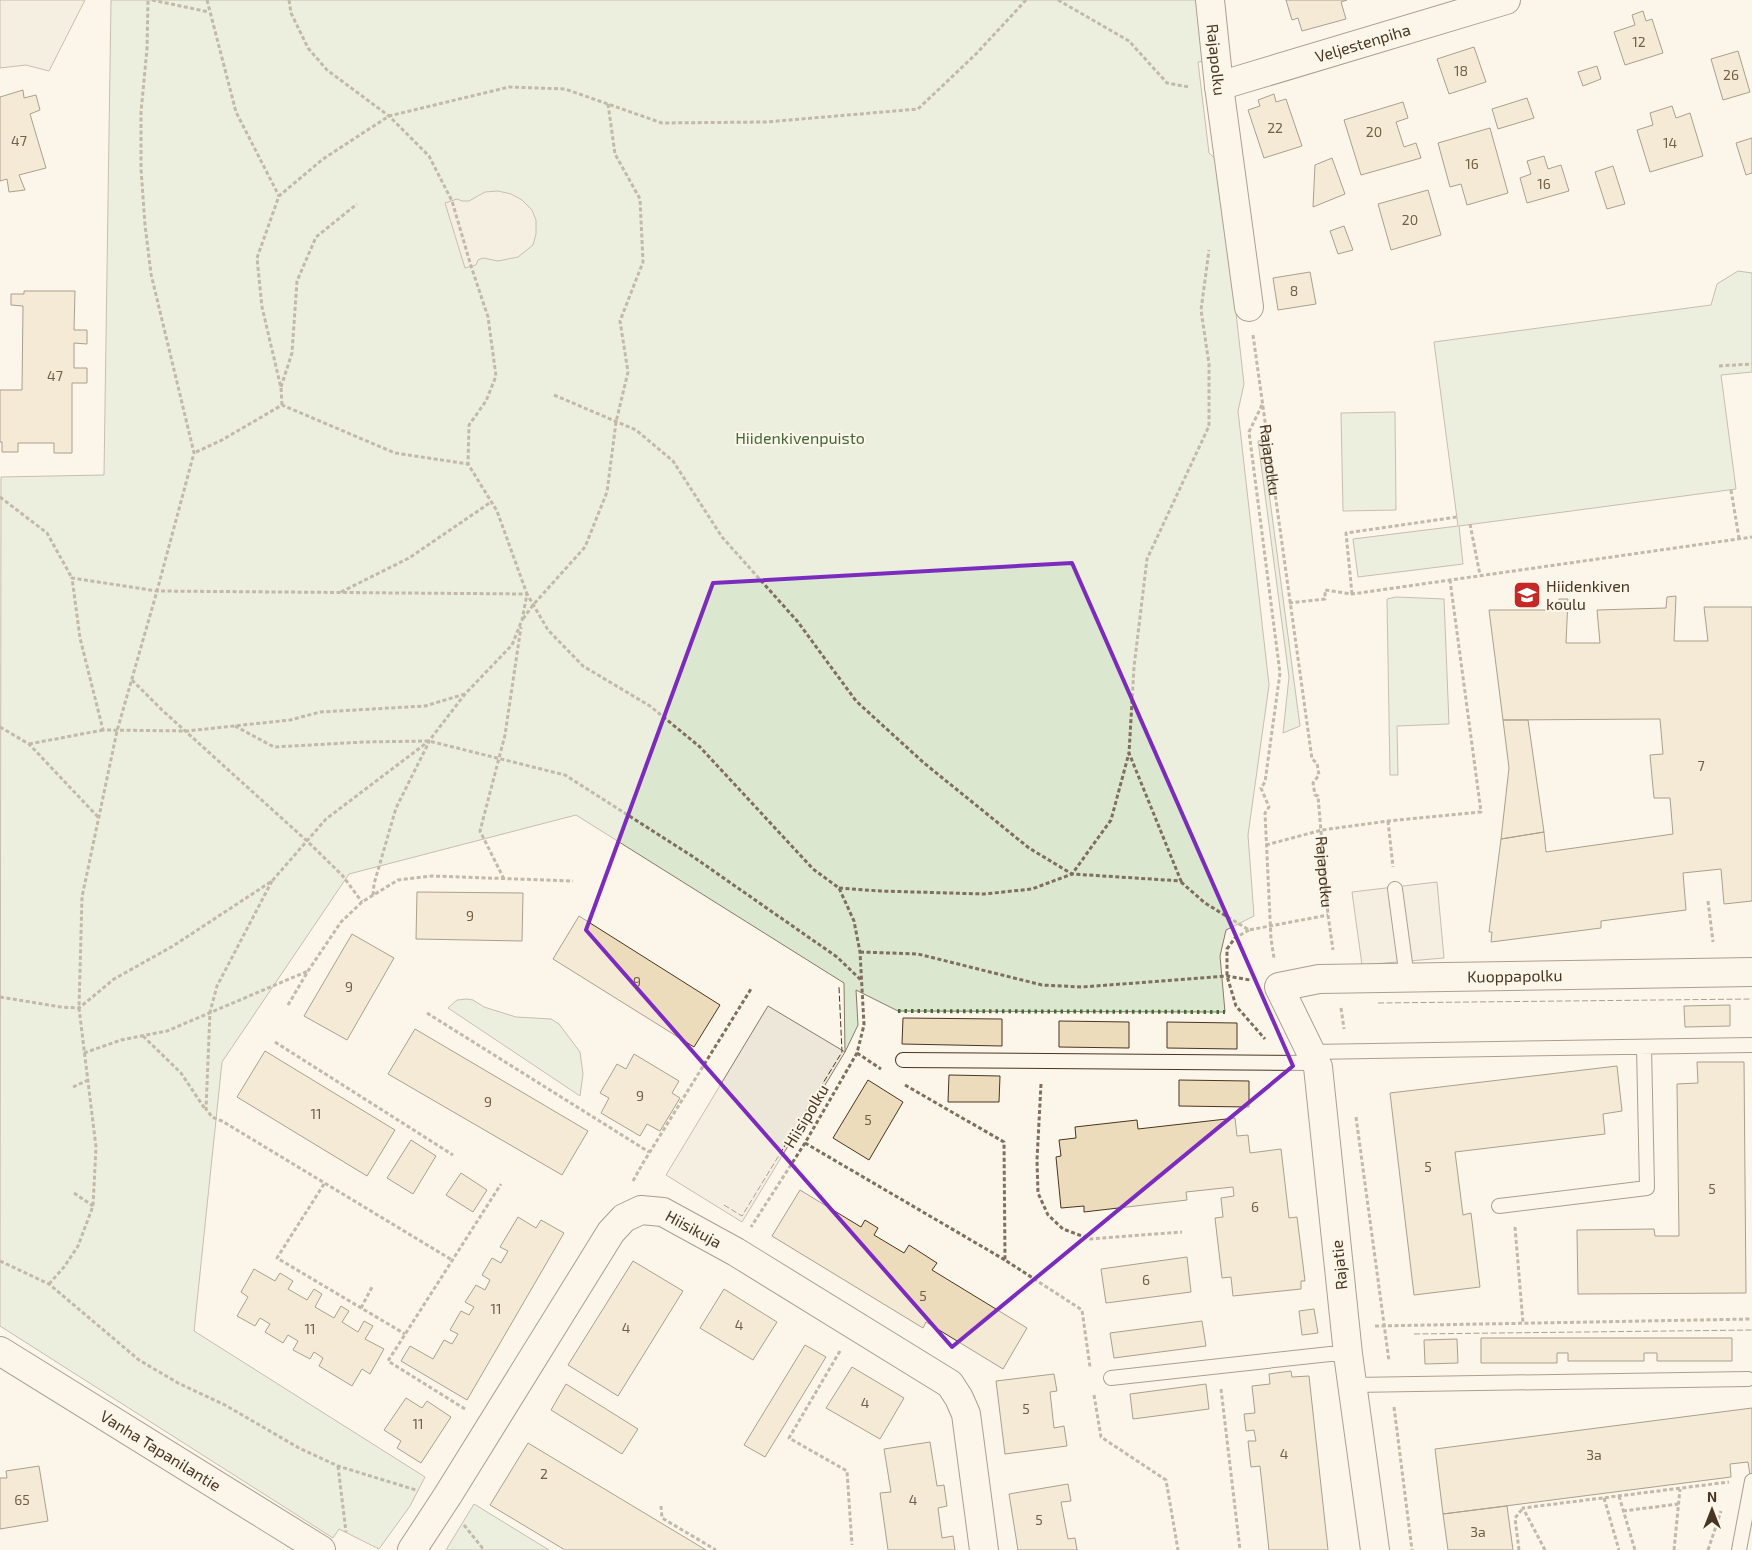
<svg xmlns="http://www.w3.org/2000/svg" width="1752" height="1550" font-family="'Exo 2',sans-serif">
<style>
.green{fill:#dce7d0;stroke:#887966}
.parking{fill:#ede7d9;stroke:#887966}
.building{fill:#ecdcbc;stroke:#4a3520}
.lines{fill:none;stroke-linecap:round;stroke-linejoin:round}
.lane-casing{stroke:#4a3520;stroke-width:16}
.street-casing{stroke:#4a3520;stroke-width:30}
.secondary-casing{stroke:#4a3520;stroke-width:30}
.path{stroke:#7f6f5c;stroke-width:3;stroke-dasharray:4 2.5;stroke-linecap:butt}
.lane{stroke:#fbf6e9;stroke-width:14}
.street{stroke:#fbf6e9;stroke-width:28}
.secondary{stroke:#fbf6e9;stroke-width:28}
.hedge{stroke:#436837;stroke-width:4;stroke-dasharray:2.5 4;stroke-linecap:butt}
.fence{stroke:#4a3520;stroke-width:1;stroke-dasharray:6 2.5;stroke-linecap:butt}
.marked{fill:none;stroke:#7b2cbf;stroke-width:4;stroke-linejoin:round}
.labels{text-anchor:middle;stroke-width:4;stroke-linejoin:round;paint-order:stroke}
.number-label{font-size:14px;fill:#725f47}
.street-label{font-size:16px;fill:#4a3520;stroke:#fbf6e9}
.park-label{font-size:16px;fill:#436837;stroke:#fbf6e9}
.poi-label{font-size:16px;fill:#4a3520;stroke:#fbf6e9;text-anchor:start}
</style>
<rect width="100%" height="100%" fill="#fbf6e9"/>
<path class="green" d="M111 0H1196L1205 61 1198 62 1209 153 1219 162 1244 384 1238 411 1269 685 1248 835 1254 916 1226 930 1220 956 1225 1012 898 1011 856 990 858 1025 845 1052 844 983 576 815 349 874 222 1062 194 1331 425 1477 410 1506 379 1549 339 1529 333 1538 0 1326 1 477 104 475Z
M1738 271 1752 273V372L1721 375 1736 489 1459 526 1463 564 1358 577 1353 539 1458 526 1434 342 1711 305 1717 284Z
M1395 412 1396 510 1343 511 1341 413Z
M1262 440 1300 726 1283 733 1289 677 1258 441Z
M1396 597 1444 599 1449 724 1397 726 1398 775H1390L1387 599Z
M467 999 473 1000 484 1007 516 1017 551 1019 559 1024 580 1052 583 1074 580 1096 448 1008 457 1000Z
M474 1504 549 1550H446Z"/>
<path class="parking" d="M0 0H85L49 71 26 65 0 68Z
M498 191 511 194 522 200 532 210 536 220V234L533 245 518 257 498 261 483 258 478 260 476 265 465 268 445 203 457 199 462 201H469L485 192Z
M1437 882 1444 958 1362 965 1352 892Z
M768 1006 845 1052 742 1222 666 1175Z"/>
<path class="building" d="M1286 0H1347L1341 2 1346 19 1302 31 1298 18 1292 20Z
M1643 11 1646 21 1652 19 1663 53 1625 65 1614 32 1635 25 1632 15Z
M1474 47 1486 82 1449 94 1437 59Z
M1738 51 1750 92 1723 100 1711 59Z
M1597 66 1601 79 1583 86 1578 72Z
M23 90 24 98 36 95 40 110 30 114 46 168 19 175 25 190 9 192 7 179 0 181V97Z
M1274 94 1276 102 1286 99 1302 146 1264 158 1248 110 1260 106 1258 100Z
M1527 98 1534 118 1498 129 1492 109Z
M1403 102 1408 118 1396 122 1404 147 1416 143 1421 158 1361 175 1344 120Z
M1672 106 1676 118 1690 113 1703 156 1650 172 1637 130 1653 125 1650 113Z
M1490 128 1508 193 1467 205 1461 184 1450 187 1438 143Z
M1752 138V173L1746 175 1736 143Z
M1544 156 1548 169 1561 165 1569 191 1527 203 1520 178 1531 174 1527 161Z
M1332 158 1345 194 1313 207 1315 165Z
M1613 166 1625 204 1607 209 1595 172Z
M1428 190 1441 235 1391 250 1378 204Z
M1344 226 1353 250 1338 254 1330 231Z
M1310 272 1316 304 1278 310 1273 278Z
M24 291H75L74 330H87V344L74 343V368H87V383H72V453H54V443H18V452H2V442H0V390H22L23 306 11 305V294H24Z
M1676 596 1674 641H1708L1704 607H1752V901L1724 904 1721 869 1683 873 1686 910 1601 921V928L1491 942 1492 932H1489L1501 839 1544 832 1546 852 1673 834 1670 798H1654L1652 777 1650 755 1663 754 1660 719 1503 720 1489 610H1558L1559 599H1568L1566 643H1600L1597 610 1666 608 1667 597Z
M1503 720H1528L1544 832 1501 839 1509 768Z
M417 892 523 893 522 941 416 939Z
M579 916 720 1005 694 1047 553 959Z
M352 934 394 958 347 1040 304 1016Z
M1730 1005V1026L1685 1027 1684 1006Z
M903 1018 1002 1019V1046L902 1044Z
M1059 1021 1129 1022V1048L1059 1047Z
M1167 1022 1237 1023V1049L1167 1048Z
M415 1029 588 1131 562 1175 388 1074Z
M265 1051 395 1130 367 1176 237 1097Z
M634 1054 679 1081 672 1093 680 1098 660 1131 647 1124 640 1136 601 1113 609 1098 600 1093 617 1064 626 1069Z
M1697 1062H1744L1746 1293 1578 1294 1577 1230 1654 1229 1655 1236H1679L1677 1084 1698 1083Z
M1617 1066 1622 1111 1603 1114 1605 1134 1455 1152 1463 1215 1471 1213 1480 1287 1414 1295 1390 1093Z
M949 1075 1000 1076 999 1102H948Z
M868 1080 903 1102 869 1160 833 1138Z
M1179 1080 1249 1081V1107L1179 1106Z
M1235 1118 1237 1136 1248 1135 1250 1153 1281 1149 1289 1218 1297 1217 1305 1281H1301V1289L1233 1296 1231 1277 1222 1278 1215 1218 1223 1217 1221 1198 1234 1196 1233 1187 1186 1192 1187 1200 1084 1212V1206L1061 1208 1056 1157 1061 1156 1059 1140 1076 1138 1075 1127 1137 1120 1138 1129Z
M411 1140 436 1156 413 1194 387 1178Z
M461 1173 487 1190 473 1212 446 1195Z
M800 1190 861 1227 865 1220 878 1228 874 1235 904 1253 909 1245 937 1263 932 1270 1027 1328 1003 1369 926 1322 923 1328 772 1236Z
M518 1217 536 1228 541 1220 564 1233 467 1400 401 1361 410 1346 433 1359 444 1340 452 1344 458 1334 450 1330 461 1311 469 1315 474 1307 465 1302 476 1285 485 1290 490 1280 482 1275 492 1258 501 1263 508 1251 500 1247Z
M1187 1257 1191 1292 1106 1303 1101 1269Z
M633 1261 683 1291 618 1396 568 1365Z
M254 1269 275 1281 280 1273 293 1281 288 1289 307 1300 314 1289 322 1294 315 1307 334 1318 341 1306 349 1311 342 1322 358 1332 364 1321 373 1326 365 1339 384 1349 370 1374 362 1369 352 1386 319 1366 323 1358 314 1352 310 1359 293 1350 298 1341 288 1335 283 1343 265 1332 270 1324 260 1318 255 1326 237 1316 248 1297 241 1292Z
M724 1289 777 1322 753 1360 700 1328Z
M1314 1309 1318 1333 1302 1335 1299 1311Z
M1202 1321 1206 1346 1114 1358 1110 1333Z
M1481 1338H1732V1361H1657V1353H1644V1361H1568V1353H1557V1363H1481Z
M1457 1339 1458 1363 1425 1364 1424 1340Z
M805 1345 826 1357 765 1457 744 1445Z
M852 1367 904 1398 880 1439 826 1408Z
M1291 1371 1292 1377 1309 1376 1328 1550H1269L1260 1466 1251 1467 1248 1441H1256L1254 1430 1246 1431 1244 1414 1255 1413 1252 1386 1270 1384 1269 1374Z
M1054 1374 1057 1391 1050 1392 1054 1428 1064 1426 1067 1446 1005 1454 996 1381Z
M566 1384 638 1429 622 1454 551 1410Z
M1206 1384 1209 1409 1133 1419 1130 1394Z
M406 1398 422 1408 427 1401 451 1417 421 1463 397 1448 401 1441 384 1430Z
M1752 1408V1475H1750L1748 1462 1730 1464 1731 1477 1443 1514 1435 1449Z
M930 1442 937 1486 944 1485 947 1506 938 1508 942 1538 953 1536 955 1550H888L880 1493 891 1492 884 1449Z
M528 1443 706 1550H565L490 1505Z
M39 1466 48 1521 0 1529V1478H7L6 1471Z
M1068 1484 1071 1501 1061 1502 1068 1539 1075 1538 1077 1550H1018L1009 1494Z
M1507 1506 1513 1550H1448L1443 1514Z"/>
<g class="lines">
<g class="lane-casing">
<path id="lane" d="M1395 889 1407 978
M1310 1052 1752 1045
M903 1060 1316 1063
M1499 1206 1647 1188 1644 1047
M1111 1378 1330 1354H1348
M1353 1385 1748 1379
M1739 1550 1752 1481"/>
</g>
<g class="street-casing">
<g id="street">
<path id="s2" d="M1210 0 1219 86 1249 307"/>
<path id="s3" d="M1219 86 1506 0"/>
<path id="s4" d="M412 1550 448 1495 611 1232 624 1218 641 1210 663 1212 736 1252 950 1384 959 1398 966 1414 984 1550"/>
<path id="s5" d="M1375 1550 1348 1354 1318 1067 1279 987 1319 979 1752 972"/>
</g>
</g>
<g class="secondary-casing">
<g id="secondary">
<path id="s6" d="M0 1351 321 1550"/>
</g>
</g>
<g class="path">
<path d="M152 0 209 12"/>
<path d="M207 0 236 112 279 196"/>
<path d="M289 0 291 13 308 48 327 70 389 116 429 156 452 201 471 266 488 317 496 376 486 401 469 425 468 464"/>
<path d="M1058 0 1129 41 1167 83 1189 87"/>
<path d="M608 104 615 154 640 199 643 262 620 321 628 372 616 422"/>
<path id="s1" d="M1253 335 1312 759 1317 763 1319 775 1313 783 1315 795 1318 796 1328 915 1333 950"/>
<path d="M1719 366 1752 364"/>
<path d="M281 387 292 353 297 281 316 237 357 204"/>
<path d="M554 395 636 430 673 461 722 537 798 622 856 701 924 763 1029 848 1072 874 1111 820 1129 753"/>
<path d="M282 405 281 388 262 307 257 258 279 196 323 159 389 116 509 87 565 89 662 123 766 122 918 109 976 54 1026 0"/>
<path d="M1262 405 1249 432 1280 673 1265 782 1261 788 1269 807 1265 813 1271 939 1274 958"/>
<path d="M1731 490 1739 538"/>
<path d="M0 497 47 533 72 578"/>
<path d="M1470 524 1480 575"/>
<path d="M341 592 409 558 491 502"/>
<path d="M1352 594 1346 533 1457 517"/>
<path d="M1289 603 1325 599V590L1352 594 1752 537"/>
<path d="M523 619 533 605 585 547 607 492 616 422"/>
<path d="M132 680 162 710 307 841 342 875 362 902"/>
<path d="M465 694 425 706 320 712 290 720 187 731 103 730 80 638 72 578 157 591 527 594 548 630 583 666 650 706 700 747 813 869 839 888 854 921 860 952 864 1025 857 1053 805 1143 751 1227"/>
<path d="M235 726 274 747 364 742 429 741 565 775 692 856 837 957 862 981"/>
<path d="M0 727 29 744 98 817"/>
<path d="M29 744 103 730"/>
<path d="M1388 821 1393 867"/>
<path d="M1266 845 1322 830 1388 821 1481 812 1450 580"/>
<path d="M504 879 480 831 505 735 521 627"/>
<path d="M272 881 217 986 210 1012 206 1109 212 1117 222 1121 452 1260"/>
<path d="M1181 882 1205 903 1249 930 1328 915"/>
<path d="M839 888 880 891 984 894 1032 889 1072 874 1181 881 1129 753 1134 667 1147 559 1209 426V364L1201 310 1209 250"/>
<path d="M373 895 374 884 396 808 429 742"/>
<path d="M1708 901 1713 942"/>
<path d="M1249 930 1235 938 1227 949V976L1236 1006 1265 1039"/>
<path d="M860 952 918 954 1042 985 1082 987 1227 976 1250 980"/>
<path d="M0 997 61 1007 79 1008 114 979 173 946 272 881 326 819 429 741 465 694 512 645 522 620 527 594 497 511 468 464 395 453 282 405 222 440 194 453"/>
<path d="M288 1005 308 971 341 922 362 902 398 880 432 876 573 881"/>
<path d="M1341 1008 1344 1029"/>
<path d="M427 1013 649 1152"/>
<path d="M143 1036 181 1073 205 1109"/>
<path d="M275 1042 453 1155"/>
<path d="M84 1053 121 1040 167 1031 308 971"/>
<path d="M857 1053 881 1069"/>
<path d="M1041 1084 1037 1160 1038 1193 1048 1215 1063 1229 1090 1239 1182 1232"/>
<path d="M905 1085 1004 1142 1005 1260 1082 1310 1090 1367"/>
<path d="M73 1087 88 1080"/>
<path d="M1356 1117 1389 1361"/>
<path d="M805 1143 1005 1260"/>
<path d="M633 1181 643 1163 751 989"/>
<path d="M324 1184 277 1258 405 1334"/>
<path d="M74 1193 93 1206"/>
<path d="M1515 1227 1523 1323"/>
<path d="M0 1261 49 1284 139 1360 178 1383 225 1405 299 1448 338 1466 416 1490"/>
<path d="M49 1284 64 1267 78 1246 93 1206 96 1147 79 1008 82 897 117 731 157 591 194 453 151 274 145 225 141 169V112L147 49 148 0"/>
<path d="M361 1308 372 1287"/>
<path d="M1375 1326 1752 1319"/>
<path d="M840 1351 789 1438 847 1471 852 1545"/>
<path d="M1221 1389 1240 1550"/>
<path d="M1094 1395 1101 1437 1166 1480 1178 1550"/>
<path d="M1394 1407 1412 1550"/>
<path d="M465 1409 388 1361 501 1184"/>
<path d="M338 1466 346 1532"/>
<path d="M1619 1496 1635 1550"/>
<path d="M1604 1498 1619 1550"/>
<path d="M661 1506 662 1518 716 1550"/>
<path d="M1623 1511 1678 1504"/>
<path d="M464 1525 484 1550"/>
<path d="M1519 1550 1515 1518 1523 1508"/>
<path d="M1545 1550 1523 1508 1729 1482"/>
<path d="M1674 1550 1680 1489"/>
<path d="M1708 1550 1721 1511"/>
</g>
<use href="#lane" class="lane"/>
<use href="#street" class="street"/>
<use href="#secondary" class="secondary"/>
<path class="hedge" d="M898 1011 1225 1012"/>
<path class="fence" d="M1378 1003 1752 999
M724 1205 742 1216 842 1052 839 987
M1414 1334 1752 1330"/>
</g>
<path d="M0 0H1752V1550H0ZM1072 563 1293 1066 952 1347 586 930 713 583Z" fill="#fbf6e9" fill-opacity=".55" fill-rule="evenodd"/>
<path class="marked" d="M1072 563 1293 1066 952 1347 586 930 713 583Z"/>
<defs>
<g id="school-square" transform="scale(1.4375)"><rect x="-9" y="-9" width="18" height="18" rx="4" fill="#c62828" stroke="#fbf6e9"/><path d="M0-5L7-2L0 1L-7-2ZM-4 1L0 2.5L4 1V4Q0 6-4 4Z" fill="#fff"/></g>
</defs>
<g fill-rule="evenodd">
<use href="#school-square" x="1527" y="595"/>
</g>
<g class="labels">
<g class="number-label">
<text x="1639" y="47">12</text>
<text x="1461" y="76">18</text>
<text x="1731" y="80">26</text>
<text x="1275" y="133">22</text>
<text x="1374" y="137">20</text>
<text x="19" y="146">47</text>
<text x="1670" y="148">14</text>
<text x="1472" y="169">16</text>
<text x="1544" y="189">16</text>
<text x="1410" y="225">20</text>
<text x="1294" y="296">8</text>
<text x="55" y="381">47</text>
<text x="1701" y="771">7</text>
<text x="470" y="921">9</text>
<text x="637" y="987">9</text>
<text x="349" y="992">9</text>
<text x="640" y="1101">9</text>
<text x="488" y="1107">9</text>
<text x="316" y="1119">11</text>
<text x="868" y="1125">5</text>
<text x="1428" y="1172">5</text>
<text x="1712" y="1194">5</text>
<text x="1255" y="1212">6</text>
<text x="1146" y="1285">6</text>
<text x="923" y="1301">5</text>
<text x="496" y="1314">11</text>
<text x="739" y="1330">4</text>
<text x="626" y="1333">4</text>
<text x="310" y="1334">11</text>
<text x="865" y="1408">4</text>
<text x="1026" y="1414">5</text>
<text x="418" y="1429">11</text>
<text x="1284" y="1459">4</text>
<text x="1594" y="1460">3a</text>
<text x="544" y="1479">2</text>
<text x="22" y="1505">65</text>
<text x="913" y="1505">4</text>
<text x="1039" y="1525">5</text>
<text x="1478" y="1537">3a</text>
</g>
<g class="street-label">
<text dy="6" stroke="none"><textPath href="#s3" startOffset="150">Veljestenpiha</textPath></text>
<text dy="6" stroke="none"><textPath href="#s2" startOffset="60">Rajapolku</textPath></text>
<text dy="6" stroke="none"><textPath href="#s1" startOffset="126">Rajapolku</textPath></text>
<text dy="6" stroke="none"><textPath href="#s1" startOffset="548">Rajapolku</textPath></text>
<text dy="6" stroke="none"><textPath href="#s5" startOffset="812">Kuoppapolku</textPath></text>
<text transform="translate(806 1116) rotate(-59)" y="6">Hiisipolku</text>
<text dy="6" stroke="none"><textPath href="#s4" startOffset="470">Hiisikuja</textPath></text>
<text transform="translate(1339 1265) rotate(-96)" y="6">Rajatie</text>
<text dy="6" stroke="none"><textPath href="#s6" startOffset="189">Vanha Tapanilantie</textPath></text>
</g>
<g class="park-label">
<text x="800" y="444">Hiidenkivenpuisto</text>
</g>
<g class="poi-label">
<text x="1546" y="592">Hiidenkiven<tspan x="1546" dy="18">koulu</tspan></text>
</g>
</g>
<g transform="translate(1712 1510)" stroke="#fbf6e9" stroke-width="4" paint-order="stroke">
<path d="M0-4L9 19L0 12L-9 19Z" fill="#4a3520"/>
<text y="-8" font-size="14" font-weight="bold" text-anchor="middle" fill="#4a3520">N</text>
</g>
</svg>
